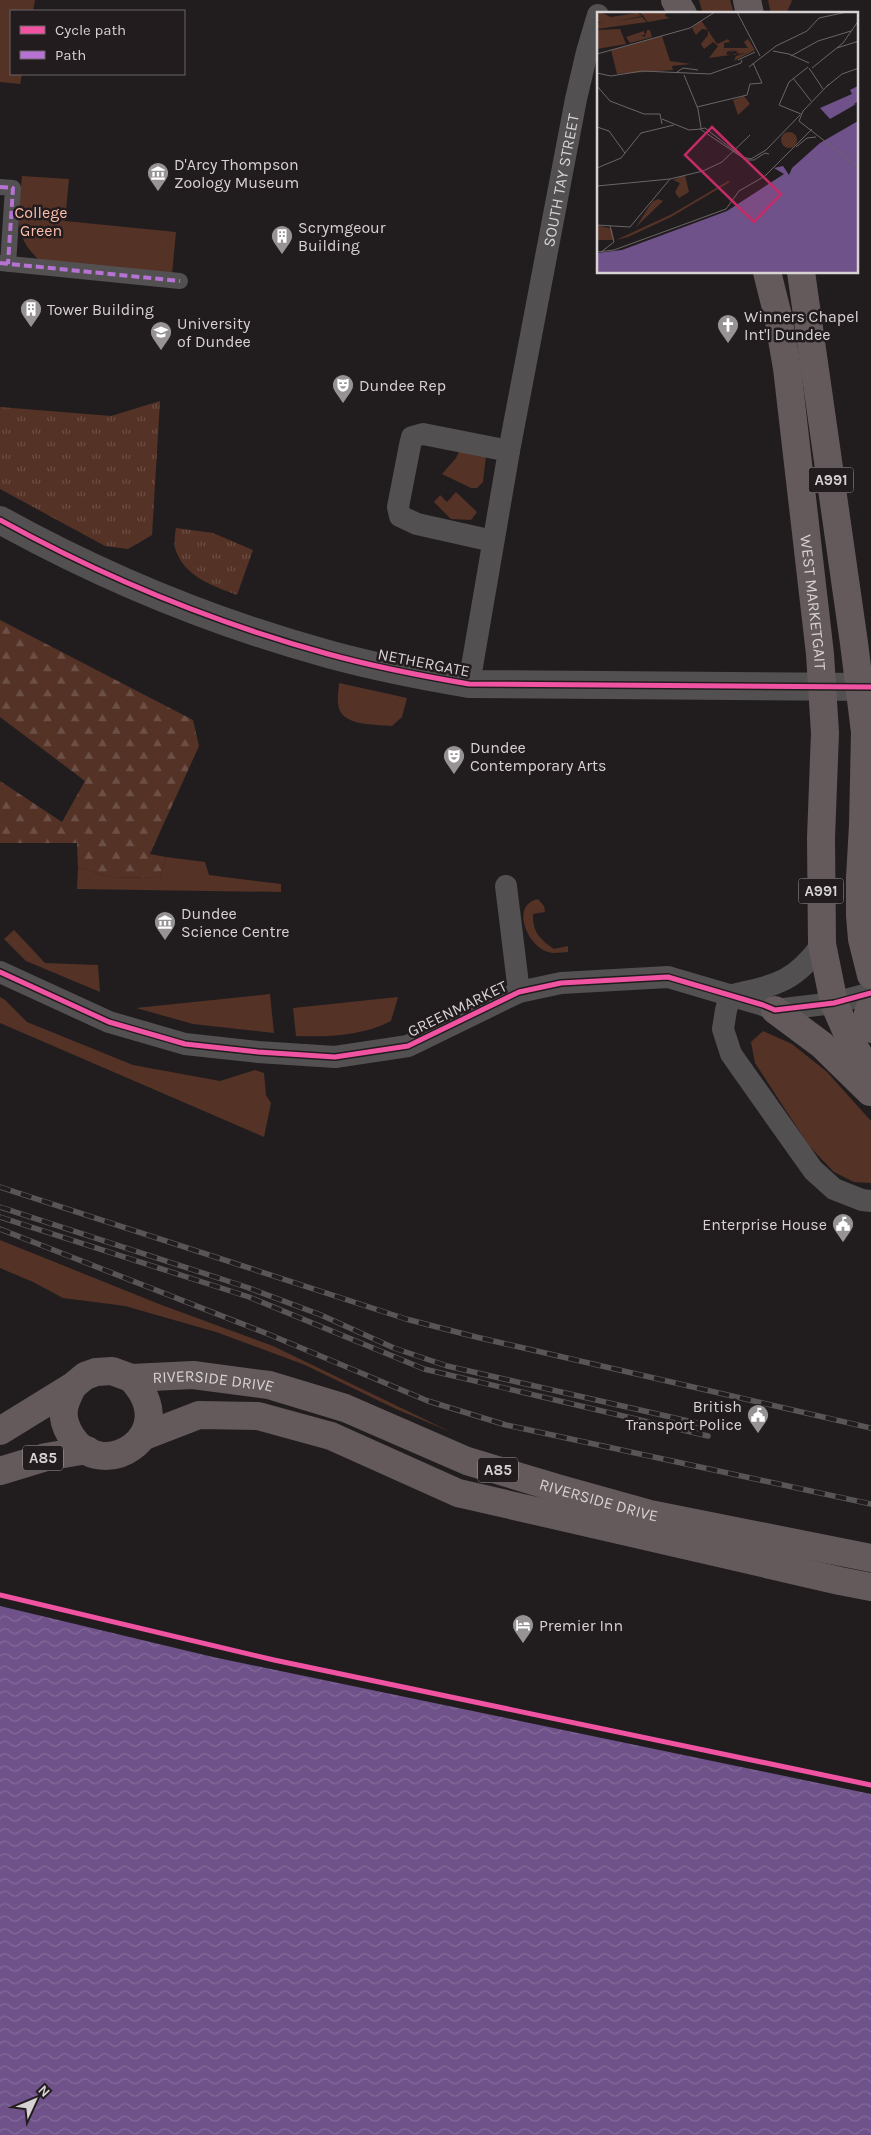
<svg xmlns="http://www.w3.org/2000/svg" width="871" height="2135" font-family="Karla,sans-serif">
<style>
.green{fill:#543226}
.forest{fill:url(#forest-firs)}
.park{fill:url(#park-tufts)}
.water{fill:url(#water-waves)}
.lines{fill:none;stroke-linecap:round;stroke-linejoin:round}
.pedestrian{stroke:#535051;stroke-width:16}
.minor{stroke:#535051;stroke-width:22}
.tertiary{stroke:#535051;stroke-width:28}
.primary{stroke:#655a5b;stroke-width:28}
.rail-casing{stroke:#585556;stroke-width:5.5}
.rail{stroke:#221c1e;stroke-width:4;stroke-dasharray:11;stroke-linecap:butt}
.quiet{stroke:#b673d3;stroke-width:4;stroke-dasharray:8 4;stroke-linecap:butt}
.cycleway-casing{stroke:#221c1e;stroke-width:8}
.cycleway{stroke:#f153a3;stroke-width:5}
.labels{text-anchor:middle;stroke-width:5;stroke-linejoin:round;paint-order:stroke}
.shield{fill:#221c1e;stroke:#a19b9d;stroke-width:1}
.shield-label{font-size:15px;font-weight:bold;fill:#d7d2d3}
.poi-label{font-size:16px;fill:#d7d2d3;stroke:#221c1e;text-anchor:start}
.street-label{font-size:16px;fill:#d7d2d3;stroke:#221c1e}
.park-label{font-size:16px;fill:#fcbea8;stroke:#221c1e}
.inset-road{fill:none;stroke:#6a6567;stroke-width:1}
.view{fill:#c42b67;fill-opacity:0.15;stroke:#c42b67;stroke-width:2.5}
.inset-edge{fill:none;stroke:#d7d2d3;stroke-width:2.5}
</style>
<defs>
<pattern id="forest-firs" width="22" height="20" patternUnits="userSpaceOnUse" patternTransform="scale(1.25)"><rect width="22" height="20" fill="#543226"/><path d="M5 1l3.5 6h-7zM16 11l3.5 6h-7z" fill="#6c4f45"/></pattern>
<pattern id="park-tufts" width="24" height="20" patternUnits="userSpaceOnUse" patternTransform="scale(1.25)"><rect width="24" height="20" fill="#543226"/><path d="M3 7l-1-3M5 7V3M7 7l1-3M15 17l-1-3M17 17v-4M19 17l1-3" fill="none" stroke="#6c4f45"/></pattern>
<pattern id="water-waves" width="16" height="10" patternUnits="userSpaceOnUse" patternTransform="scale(1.25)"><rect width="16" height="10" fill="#6f5289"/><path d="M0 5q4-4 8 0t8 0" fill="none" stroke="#836a99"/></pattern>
</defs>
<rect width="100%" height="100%" fill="#211d1f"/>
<path class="green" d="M0 0H35L33 11H11V74H22L20 84 0 82Z
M699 0H730L734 14H703Z
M768 0H791L792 1 786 14H771Z
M22 176 69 179 65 221 176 232 172 274 43 263C10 237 19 213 22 176Z
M461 447 486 456 483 482 477 488H471L442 474 456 458Z
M456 492 477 512 471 520 451 519 434 502 440 495 447 502Z
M339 683 407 698 402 717 392 726C375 724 339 727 338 703 337 696 339 689 339 683Z
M166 857 205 862 209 875 281 884V892L77 889 78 867 110 877 160 878Z
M538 899 544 906 545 912 533 914C532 931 540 940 554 949L568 946V952C562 952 554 954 548 952 527 946 510 905 538 899Z
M14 930 45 963 98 965 100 992 26 961 4 939Z
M270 994 274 1033 193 1024 136 1008Z
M0 997 5 1000 27 1022 133 1065 220 1081 255 1070 264 1073 266 1095 271 1103 264 1137 0 1023Z
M398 997 391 1021C362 1036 329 1037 296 1036L293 1008Z
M763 1031 792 1044 827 1072 871 1121V1183L854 1182 834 1172 809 1146 755 1063 751 1042Z
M0 1240 159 1304 273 1346 451 1432 396 1409 305 1365 216 1332 125 1306 63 1298 33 1282 0 1268Z"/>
<path class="forest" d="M0 620 193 720 199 746 150 854 166 857 160 878 110 877 78 867 77 843H0V781L62 822 85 781 0 717Z"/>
<path class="park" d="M160 401 152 535 128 549 105 546 0 489V407L111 416Z
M176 528 213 533 253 550 237 595C213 586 183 576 175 548 174 542 175 534 176 528Z"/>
<path class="water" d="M0 1606 213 1657 871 1794V2135H0Z"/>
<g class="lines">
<path class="pedestrian" d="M0 187 13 188 8 264
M0 263 180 281"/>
<g class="minor">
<path d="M493 541 417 524 400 516 398 507 410 445 412 437 423 434 509 451"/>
<path id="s1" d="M469 684 509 451 576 99 587 52 598 15"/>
<path d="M506 886 519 992"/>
<path d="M0 972 109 1022 185 1044 258 1052 335 1057 408 1046 519 992 561 983 668 977 763 1005 775 1010 834 1003 871 993"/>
<path d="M733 995C776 985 795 982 822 944"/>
<path d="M730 996 726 1010 723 1029 731 1054 813 1170 834 1189 862 1200 871 1201"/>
</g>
<path class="tertiary" d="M0 520C103 577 215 623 328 654 375 667 422 676 469 684L871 687"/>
<g class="primary">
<path d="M675 0 683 14"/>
<path d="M747 0 750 14"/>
<path id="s2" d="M767 272 778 316 787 368 820 654 825 733 821 838 822 944 834 1003 852 1044 871 1074"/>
<path d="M801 272 854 643 865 732 863 825 860 878V915L862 939 871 975"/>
<path d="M871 1004 868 1013 871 1029"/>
<path d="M775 1010 822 1045 870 1092"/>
<path d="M73 1386C63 1405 59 1416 71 1436 101 1485 185 1435 131 1378"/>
<path id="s3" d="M0 1431 73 1386 85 1376 96 1372 112 1371 131 1378 193 1375 269 1385 345 1408 467 1461 560 1489 650 1514 871 1558"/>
<path d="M142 1437 199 1415 258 1416 331 1436 458 1493 840 1581 871 1587"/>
<path d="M0 1471 46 1457 87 1450"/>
</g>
<g class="rail-casing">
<path id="rail" d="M0 1187 406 1319 476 1337 871 1428
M0 1207 246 1287 321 1315 394 1348 447 1366 710 1426
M0 1217 249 1297 424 1369 708 1436
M0 1229 268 1334 428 1401 506 1425 871 1504"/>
</g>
<use href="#rail" class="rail"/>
<path class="quiet" d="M0 187 13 188 8 264
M0 263 180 281"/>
<g class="cycleway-casing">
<path id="cycleway" d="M0 520C103 577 215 623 328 654 375 667 422 676 469 684L871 687
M0 972 109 1022 185 1044 258 1052 335 1057 408 1046 519 992 561 983 668 977 763 1005 775 1010 834 1003 871 993
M0 1595 274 1660 871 1785"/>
</g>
<use href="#cycleway" class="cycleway"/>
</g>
<defs>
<g id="museum-pin" transform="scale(1.125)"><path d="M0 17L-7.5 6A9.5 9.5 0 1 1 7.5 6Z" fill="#979394" stroke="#221c1e"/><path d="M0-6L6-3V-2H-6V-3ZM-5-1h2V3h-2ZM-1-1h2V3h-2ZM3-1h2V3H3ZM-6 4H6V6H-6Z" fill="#fff"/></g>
<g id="building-pin" transform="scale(1.125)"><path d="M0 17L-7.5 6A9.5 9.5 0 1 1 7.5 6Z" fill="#979394" stroke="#221c1e"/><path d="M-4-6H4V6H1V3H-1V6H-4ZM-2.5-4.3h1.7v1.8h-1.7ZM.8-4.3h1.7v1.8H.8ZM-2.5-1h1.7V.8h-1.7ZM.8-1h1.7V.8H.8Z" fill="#fff"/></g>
<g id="church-pin" transform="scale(1.125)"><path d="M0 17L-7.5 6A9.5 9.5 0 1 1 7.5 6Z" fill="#979394" stroke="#221c1e"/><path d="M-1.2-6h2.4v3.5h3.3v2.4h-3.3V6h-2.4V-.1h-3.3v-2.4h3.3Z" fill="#fff"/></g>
<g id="university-pin" transform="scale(1.125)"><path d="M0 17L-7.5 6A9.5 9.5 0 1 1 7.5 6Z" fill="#979394" stroke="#221c1e"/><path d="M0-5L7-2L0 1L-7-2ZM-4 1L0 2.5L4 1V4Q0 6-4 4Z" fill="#fff"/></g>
<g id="theatre-pin" transform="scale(1.125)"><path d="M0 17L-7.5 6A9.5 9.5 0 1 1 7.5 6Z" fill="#979394" stroke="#221c1e"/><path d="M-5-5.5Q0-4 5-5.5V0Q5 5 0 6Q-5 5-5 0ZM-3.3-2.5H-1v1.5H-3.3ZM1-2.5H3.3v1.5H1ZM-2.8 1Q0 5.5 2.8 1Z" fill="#fff"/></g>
<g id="civic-pin" transform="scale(1.125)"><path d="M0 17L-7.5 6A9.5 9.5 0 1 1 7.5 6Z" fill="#979394" stroke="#221c1e"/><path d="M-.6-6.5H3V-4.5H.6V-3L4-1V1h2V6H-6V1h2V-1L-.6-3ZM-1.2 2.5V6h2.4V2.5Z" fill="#fff"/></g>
<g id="hotel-pin" transform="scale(1.125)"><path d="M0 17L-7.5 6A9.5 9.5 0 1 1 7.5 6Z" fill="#979394" stroke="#221c1e"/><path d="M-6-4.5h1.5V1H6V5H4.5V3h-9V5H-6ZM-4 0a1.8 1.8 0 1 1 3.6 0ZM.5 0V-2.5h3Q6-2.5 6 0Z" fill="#fff"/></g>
</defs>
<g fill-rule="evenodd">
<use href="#museum-pin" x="158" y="173"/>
<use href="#building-pin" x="282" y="236"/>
<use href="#building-pin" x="31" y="309"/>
<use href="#church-pin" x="728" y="325"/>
<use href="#university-pin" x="161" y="332"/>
<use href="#theatre-pin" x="343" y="385"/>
<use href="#theatre-pin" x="454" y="756"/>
<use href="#museum-pin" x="165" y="922"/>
<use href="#civic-pin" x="843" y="1224"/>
<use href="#civic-pin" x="758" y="1415"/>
<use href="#hotel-pin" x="523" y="1625"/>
</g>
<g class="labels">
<g class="shield">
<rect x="808.5" y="467.5" width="45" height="25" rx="4"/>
<rect x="798.5" y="878.5" width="45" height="25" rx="4"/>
<rect x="23" y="1445.5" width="40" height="25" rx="4"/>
<rect x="478" y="1457.5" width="40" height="25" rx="4"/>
</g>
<g class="shield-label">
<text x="831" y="485">A991</text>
<text x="821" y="896">A991</text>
<text x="43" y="1463">A85</text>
<text x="498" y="1475">A85</text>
</g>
<g class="poi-label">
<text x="174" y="170">D'Arcy Thompson<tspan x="174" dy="18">Zoology Museum</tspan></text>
<text x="298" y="233">Scrymgeour<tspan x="298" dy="18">Building</tspan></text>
<text x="47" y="315">Tower Building</text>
<text x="744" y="322">Winners Chapel<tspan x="744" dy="18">Int'l Dundee</tspan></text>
<text x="177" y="329">University<tspan x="177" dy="18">of Dundee</tspan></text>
<text x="359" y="391">Dundee Rep</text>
<text x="470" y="753">Dundee<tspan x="470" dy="18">Contemporary Arts</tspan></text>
<text x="181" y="919">Dundee<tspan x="181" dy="18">Science Centre</tspan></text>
<text x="827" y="1230" text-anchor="end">Enterprise House</text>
<text x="742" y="1412" text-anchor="end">British<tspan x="742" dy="18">Transport Police</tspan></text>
<text x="539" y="1631">Premier Inn</text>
</g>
<g class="street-label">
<text dy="6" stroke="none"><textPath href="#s1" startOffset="512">SOUTH TAY STREET</textPath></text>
<text dy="6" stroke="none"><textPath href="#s2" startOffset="334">WEST MARKETGAIT</textPath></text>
<text transform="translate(424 662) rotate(11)" y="6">NETHERGATE</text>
<text transform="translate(457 1008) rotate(-26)" y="6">GREENMARKET</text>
<text dy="6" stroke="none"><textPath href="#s3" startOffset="232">RIVERSIDE DRIVE</textPath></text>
<text dy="6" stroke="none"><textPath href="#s3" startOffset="638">RIVERSIDE DRIVE</textPath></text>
</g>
<g class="park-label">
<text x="41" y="218">College<tspan x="41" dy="18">Green</tspan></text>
</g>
</g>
<g transform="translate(597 12)">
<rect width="261" height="261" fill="#211d1f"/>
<path d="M3 0 14 5 40 1 45 4 20 9 45 5 50 10 0 17V11L6 10H0V1ZM43 0H69L68 4 73 6 51 10ZM104 8 120 32 131 27 133 30 127 31V36H151L147 30 151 27 158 38 137 49 139 44 149 41 141 42 140 38 139 43H134L139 42V39L133 38 138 40 131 39 129 42 133 43 112 46 121 34 116 30 107 37 104 32 111 23V18L105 17 99 23 95 16ZM50 18H53L55 25 33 31 29 25 47 19 48 23H44L48 25ZM131 169 133 170 74 205 31 225 19 228 75 202ZM61 187 66 189 39 215 55 190Z" fill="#543226"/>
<path d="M147 84 153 92 141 103 136 88Z" fill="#543226"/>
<path d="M23 17 29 32 0 37V18ZM65 24 73 49 94 52 75 54 76 58 20 62 14 38ZM184 128a8 8 0 1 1 16 0a8 8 0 1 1-16 0ZM88 163 92 180 82 186 78 180 83 171 76 168ZM0 213 15 217 17 228H0Z" fill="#543226"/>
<path d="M261 74V89L256 93 261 91 233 107 223 96 255 82 253 78ZM261 109V261L0 262V241L25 238 130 199 187 162 177 156 186 154 192 163 195 156 223 131Z" fill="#6f5289"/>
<path class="inset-road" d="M140 0 163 44M222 6 250 0M240 36 262 29M176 39 192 42 212 51M0 42 93 16 118 0M194 44 221 29 254 19M141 48 158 40M152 55 179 34 210 19 222 6M212 56 226 77M215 56 246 31 262 8M80 60 86 56 101 58M0 61 14 64 45 59 113 62 144 51 145 48M87 63 101 97 104 116M196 66 214 89M232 72 206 99 202 109 262 156M0 74 13 89 47 102H63L65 112M229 75 245 62 262 56M100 95 150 83 153 72 165 71 156 51M204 102 182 93 192 70 211 55M65 107 92 118 104 117M0 115 12 119 28 141M199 135 210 126 219 125M172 142 168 141 157 148H149L103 117 108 116 145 145 154 147 169 138 203 103M0 156 24 146 44 121 77 113M0 174 73 167 106 159 125 150 153 123M0 213 33 215 73 167M0 240 17 238 129 197 142 179 168 164 215 117M4 240 17 230 13 214"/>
<path class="view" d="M115 115 184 182 157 210 88 143Z"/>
<rect width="261" height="261" class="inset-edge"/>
</g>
<rect x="10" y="10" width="175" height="65" fill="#221c1e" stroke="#6a6566"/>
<rect x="20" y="26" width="25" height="8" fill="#f153a3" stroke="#6a6566"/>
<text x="55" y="35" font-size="15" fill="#d7d2d3">Cycle path</text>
<rect x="20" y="51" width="25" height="8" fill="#b673d3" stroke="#6a6566"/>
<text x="55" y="60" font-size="15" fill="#d7d2d3">Path</text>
<g transform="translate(35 2100) rotate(46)" stroke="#221c1e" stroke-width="4" paint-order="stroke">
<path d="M0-4L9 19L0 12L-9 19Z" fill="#d7d2d3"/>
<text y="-8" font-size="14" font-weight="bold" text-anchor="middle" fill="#d7d2d3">N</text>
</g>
</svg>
